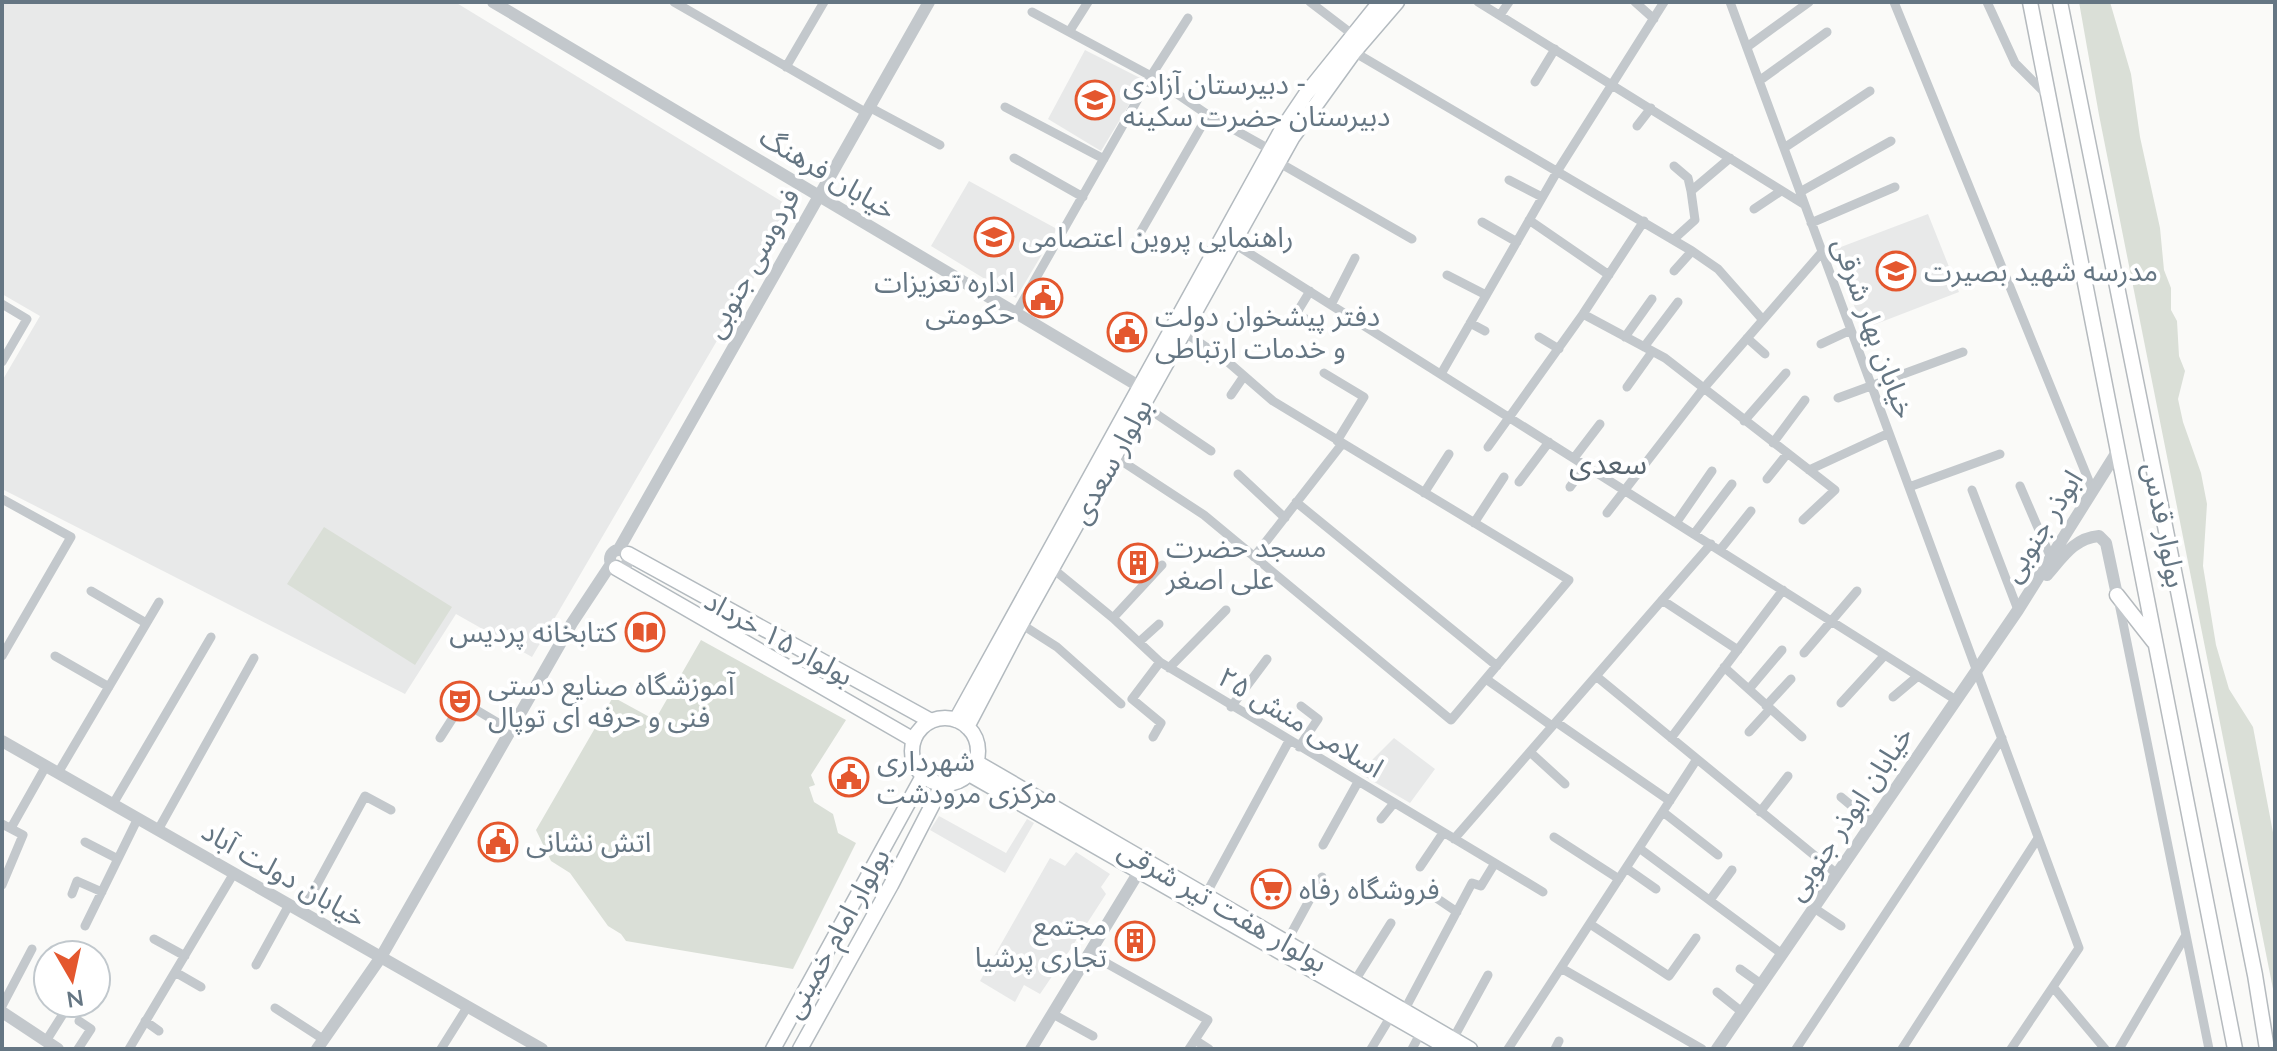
<svg xmlns="http://www.w3.org/2000/svg" width="2277" height="1051" font-family="Lato,'Noto Sans Arabic',sans-serif">
<style>
.built{fill:#e8e9e9}
.green{fill:#dadfd7}
.lines{fill:none;stroke-linecap:round;stroke-linejoin:round}
.secondary-casing{stroke:#b3babf;stroke-width:17}
.primary-casing{stroke:#b5babe;stroke-width:17}
.minor{stroke:#c3c8cc;stroke-width:9}
.tertiary{stroke:#c3c8cc;stroke-width:12}
.secondary{stroke:#fff;stroke-width:14}
.primary{stroke:#fff;stroke-width:14}
.labels{text-anchor:middle;stroke-width:8;stroke-linejoin:round;paint-order:stroke}
.poi-label{font-size:28px;fill:#657683;stroke:#fff;text-anchor:start}
.street-label{font-size:28px;fill:#657683;stroke:#fff}
.neighbourhood-label{font-size:30px;fill:#57646e;stroke:#fff}
</style>
<rect width="100%" height="100%" fill="#fafaf8"/>
<path class="built" d="M2 2H455L794 209 532 657 456 614 405 694 2 489V381L40 316 2 294Z
M1085 50 1144 80 1101 151 1048 119Z
M969 181 1057 229 1016 298 931 246Z
M1928 214 1959 292 1863 329 1833 250Z
M1394 738 1435 769 1410 803 1359 773Z
M939 816 1006 853 1027 819 1034 823 1005 873 930 830Z
M1076 852 1110 874 1101 887 1106 894 1062 962 1071 967 1068 974 1057 969 1040 994 1024 985 1015 1002 980 981 1050 858 1065 866Z"/>
<path class="green" d="M2079 2H2110L2131 74 2140 137 2160 228 2164 270 2171 288V310L2177 321 2179 356 2185 371 2178 399 2183 422 2201 473 2207 504 2203 566 2216 645 2229 689 2253 727 2275 843V999L2099 115Z
M324 527 452 607 415 665 287 584Z
M701 640 846 720 811 775 815 785 809 787 814 802 833 814 838 833 856 843 793 969 626 941 621 934 608 926 570 873 551 861 536 830 613 697 655 720Z"/>
<g class="lines">
<g class="secondary-casing">
<path id="secondary" d="M628 554 931 721
M616 568 914 740
M912 751a33 33 0 1 1 66 0a33 33 0 1 1-66 0Z
M956 720 1281 131 1306 94 1380 2
M967 727 1021 624 1292 138 1354 52 1397 2
M976 762 1470 1049
M969 774 1450 1049
M773 1049 923 776
M800 1049 891 885 943 784"/>
</g>
<g class="primary-casing">
<path id="primary" d="M2030 2 2235 1049
M2060 2 2255 975 2267 1049
M2117 595 2154 642"/>
</g>
<path class="minor" d="M674 2 865 112
M1310 2 1352 34
M1478 2 1805 205
M1635 2 1654 19
M1730 2 2079 948 2011 1049
M1894 2 2093 491
M1987 2 2015 63 2048 96
M1032 12 1151 76 1208 115 1271 150
M1500 15 1509 2
M1069 32 1088 2
M1747 47 1809 2
M1354 52 1692 251 1718 269 1763 320
M786 67 824 2
M1759 81 1827 32
M1535 82 1555 49
M869 107 940 145
M1005 107 1104 159
M1637 126 1651 108
M1784 148 1870 91
M1014 158 1083 197
M1278 162 1412 239
M1674 166 1688 178 1691 191
M1509 180 1542 197
M1800 192 1891 141
M1754 209 1781 191
M1529 220 1609 275
M1482 222 1517 242
M1811 223 1895 187
M1140 233 1208 115
M1674 239 1695 220 1691 191 1730 158
M1233 243 1956 700
M1674 271 1692 251
M1447 275 1486 295
M2 304 27 319 2 362
M1331 305 1355 258
M1016 313 1151 76 1188 18
M1583 314 1665 358 1835 490 1803 520
M1310 321 1296 314 1310 291
M1470 323 1485 331
M1539 337 1559 349
M1625 337 1652 299
M1747 338 1765 354
M1821 344 1851 330
M1644 347 1678 302
M1324 373 1364 397 1337 441
M1441 374 1558 170 1664 2
M1627 387 1652 352
M1231 395 1244 376
M1838 398 1963 352
M1143 405 1211 451
M1744 421 1786 373
M1773 443 1805 400
M1488 447 1583 314 1644 221
M1114 456 1204 515 1451 720 1569 580 1273 401 1228 362 1184 332
M1574 458 1600 424
M1809 470 1889 433
M1238 474 1285 518
M1767 479 1787 454
M1519 482 1549 442
M2020 486 2051 558
M1570 487 1586 465
M1909 487 2000 454
M1972 490 2018 610
M1424 493 1449 454
M2 499 71 537 2 656
M1296 502 1497 666
M1607 513 1703 389 1822 252
M1474 523 1504 477
M1676 523 1712 471
M1694 534 1732 484
M1720 550 1751 511
M1254 557 1342 444
M1052 568 1113 618 1160 662 1543 892
M91 591 146 623
M2118 598 2209 1049
M1662 600 1738 650
M1113 618 1162 565
M1021 624 1057 647 1121 704
M1139 642 1159 624
M1804 653 1857 591
M55 656 109 687
M1724 667 1802 737
M1169 668 1226 610
M1596 676 1837 874
M1486 679 1552 726
M1749 689 1782 650
M1893 697 1918 676
M1841 703 1885 655
M1766 706 1791 679
M1231 707 1267 659
M1556 722 1670 801
M1749 732 1770 709
M1153 737 1161 723 1132 699 1160 662
M440 738 463 702 510 730
M1671 738 1783 590
M1299 747 1318 719 1301 706
M1530 752 1565 784
M58 773 159 602
M1841 797 1872 823
M113 804 211 637
M1663 812 1718 855
M1760 812 1788 776
M1381 819 1394 803
M2 824 23 835 2 885
M11 828 46 766
M158 830 254 658
M1554 837 1619 879
M1454 839 1711 544
M85 842 118 859
M1323 845 1358 782
M1639 848 1782 954
M1420 867 1443 833
M1626 868 1656 889
M1429 893 1457 912
M72 894 77 881 102 892
M1205 896 1289 741
M1710 900 1732 870
M1814 908 1841 926
M302 912 365 796 391 810
M1590 924 1669 976 1696 938
M85 926 138 818
M154 939 185 956
M1286 943 1322 877
M1090 954 1208 1020 1189 1049
M256 965 289 905
M1561 968 1702 1049
M1740 969 1761 984
M175 972 201 987
M1354 982 1391 923
M2053 987 2105 1049
M1717 992 1742 1012
M2 1006 32 949
M275 1008 323 1039
M1404 1011 1472 883 1481 886 1495 863
M1053 1014 1093 1036
M145 1021 159 1031
M1453 1039 1488 975
M1195 1040 1209 1049
M46 1041 70 1003
M78 1049 91 1029 79 1021
M129 1049 234 873
M441 1049 468 1006
M1371 1049 1391 1016
M1412 1049 1421 1032
M1508 1049 1697 759
M1555 1049 1559 1041
M1796 1049 2002 738
M1902 1049 2038 838
M2119 1049 2186 935"/>
<path class="tertiary" d="M493 2 1147 391
M619 549 929 2
M610 559a9 9 0 1 1 18 0a9 9 0 1 1-18 0Z
M2047 575C2062 558 2074 538 2099 536L2106 543 2117 595
M2 741 542 1049
M2 1012 58 1049
M317 1049 381 957 572 623 611 564
M1031 1049 1140 870
M1717 1049 2018 610 2117 452"/>
<use href="#secondary" class="secondary"/>
<use href="#primary" class="primary"/>
</g>
<defs>
<g id="school-ring" transform="scale(2)"><circle r="9.5" fill="#fff" stroke="#e4572e" stroke-width="1.5"/><path d="M0-5L7-2L0 1L-7-2ZM-4 1L0 2.5L4 1V4Q0 6-4 4Z" fill="#e4572e"/></g>
<g id="civic-ring" transform="scale(2)"><circle r="9.5" fill="#fff" stroke="#e4572e" stroke-width="1.5"/><path d="M-.6-6.5H3V-4.5H.6V-3L4-1V1h2V6H-6V1h2V-1L-.6-3ZM-1.2 2.5V6h2.4V2.5Z" fill="#e4572e"/></g>
<g id="building-ring" transform="scale(2)"><circle r="9.5" fill="#fff" stroke="#e4572e" stroke-width="1.5"/><path d="M-4-6H4V6H1V3H-1V6H-4ZM-2.5-4.3h1.7v1.8h-1.7ZM.8-4.3h1.7v1.8H.8ZM-2.5-1h1.7V.8h-1.7ZM.8-1h1.7V.8H.8Z" fill="#e4572e"/></g>
<g id="library-ring" transform="scale(2)"><circle r="9.5" fill="#fff" stroke="#e4572e" stroke-width="1.5"/><path d="M-6-4Q-3-5.5-.7-3.5V5Q-3 3-6 4ZM6-4Q3-5.5 .7-3.5V5Q3 3 6 4Z" fill="#e4572e"/></g>
<g id="theatre-ring" transform="scale(2)"><circle r="9.5" fill="#fff" stroke="#e4572e" stroke-width="1.5"/><path d="M-5-5.5Q0-4 5-5.5V0Q5 5 0 6Q-5 5-5 0ZM-3.3-2.5H-1v1.5H-3.3ZM1-2.5H3.3v1.5H1ZM-2.8 1Q0 5.5 2.8 1Z" fill="#e4572e"/></g>
<g id="supermarket-ring" transform="scale(2)"><circle r="9.5" fill="#fff" stroke="#e4572e" stroke-width="1.5"/><path d="M-6-5.5h2.5l.6 2H6L4.5 2H-2.5L-4.4-4H-6ZM-1.5 3.2a1.3 1.3 0 1 0 .1 0ZM3 3.2a1.3 1.3 0 1 0 .1 0Z" fill="#e4572e"/></g>
</defs>
<g fill-rule="evenodd">
<use href="#school-ring" x="1095" y="100"/>
<use href="#school-ring" x="994" y="237"/>
<use href="#school-ring" x="1896" y="271"/>
<use href="#civic-ring" x="1043" y="298"/>
<use href="#civic-ring" x="1127" y="332"/>
<use href="#building-ring" x="1138" y="563"/>
<use href="#library-ring" x="645" y="632"/>
<use href="#theatre-ring" x="460" y="701"/>
<use href="#civic-ring" x="849" y="777"/>
<use href="#civic-ring" x="498" y="842"/>
<use href="#supermarket-ring" x="1271" y="889"/>
<use href="#building-ring" x="1135" y="941"/>
</g>
<g class="labels">
<g class="poi-label">
<text x="1123" y="94">دبیرستان آزادی -<tspan x="1123" dy="32">دبیرستان حضرت سکینه</tspan></text>
<text x="1022" y="247">راهنمایی پروین اعتصامی</text>
<text x="1924" y="281">مدرسه شهید بصیرت</text>
<text x="1015" y="292" text-anchor="end">اداره تعزیزات<tspan x="1015" dy="32">حکومتی</tspan></text>
<text x="1155" y="326">دفتر پیشخوان دولت<tspan x="1155" dy="32">و خدمات ارتباطی</tspan></text>
<text x="1166" y="557">مسجد حضرت<tspan x="1166" dy="32">علی اصغر</tspan></text>
<text x="617" y="642" text-anchor="end">کتابخانه پردیس</text>
<text x="488" y="695">آموزشگاه صنایع دستی<tspan x="488" dy="32">فنی و حرفه ای توپال</tspan></text>
<text x="877" y="771">شهرداری<tspan x="877" dy="32">مرکزی مرودشت</tspan></text>
<text x="526" y="852">اتش نشانی</text>
<text x="1299" y="899">فروشگاه رفاه</text>
<text x="1107" y="935" text-anchor="end">مجتمع<tspan x="1107" dy="32">تجاری پرشیا</tspan></text>
</g>
<g class="street-label">
<text transform="translate(828 173) rotate(31)" y="10">خیابان فرهنگ</text>
<text transform="translate(752 263) rotate(-61)" y="10">فردوسی جنوبی</text>
<text transform="translate(1874 328) rotate(70)" y="10">خیابان بهار شرقی</text>
<text transform="translate(1111 461) rotate(-61)" y="10">بولوار سعدی</text>
<text transform="translate(2165 525) rotate(79)" y="10">بولوار قدس</text>
<text transform="translate(2042 526) rotate(-58)" y="10">ابوذر جنوبی</text>
<text transform="translate(779 638) rotate(29)" y="10">بولوار ۱۵ خرداد</text>
<text transform="translate(1301 722) rotate(31)" y="10">اسلامی منش ۲۵</text>
<text transform="translate(1849 813) rotate(-56)" y="10">خیابان ابوذر جنوبی</text>
<text transform="translate(284 874) rotate(30)" y="10">خیابان دولت آباد</text>
<text transform="translate(1223 906) rotate(30)" y="10">بولوار هفت تیر شرقی</text>
<text transform="translate(836 933) rotate(-61)" y="10">بولوار امام خمینی</text>
</g>
<g class="neighbourhood-label">
<text x="1608" y="474">سعدی</text>
</g>
</g>
<rect width="2277" height="1051" fill="none" stroke="#657683" stroke-width="8"/>
<g transform="translate(72 979) rotate(171)"><circle r="38" fill="#ffffff" stroke="#c1c8cd" stroke-width="2"/>
<path d="M0-6L14 30L0 20L-14 30Z" fill="#e4572e"/>
<text y="-12" font-size="22" font-weight="bold" text-anchor="middle" fill="#657683">N</text>
</g>
</svg>
